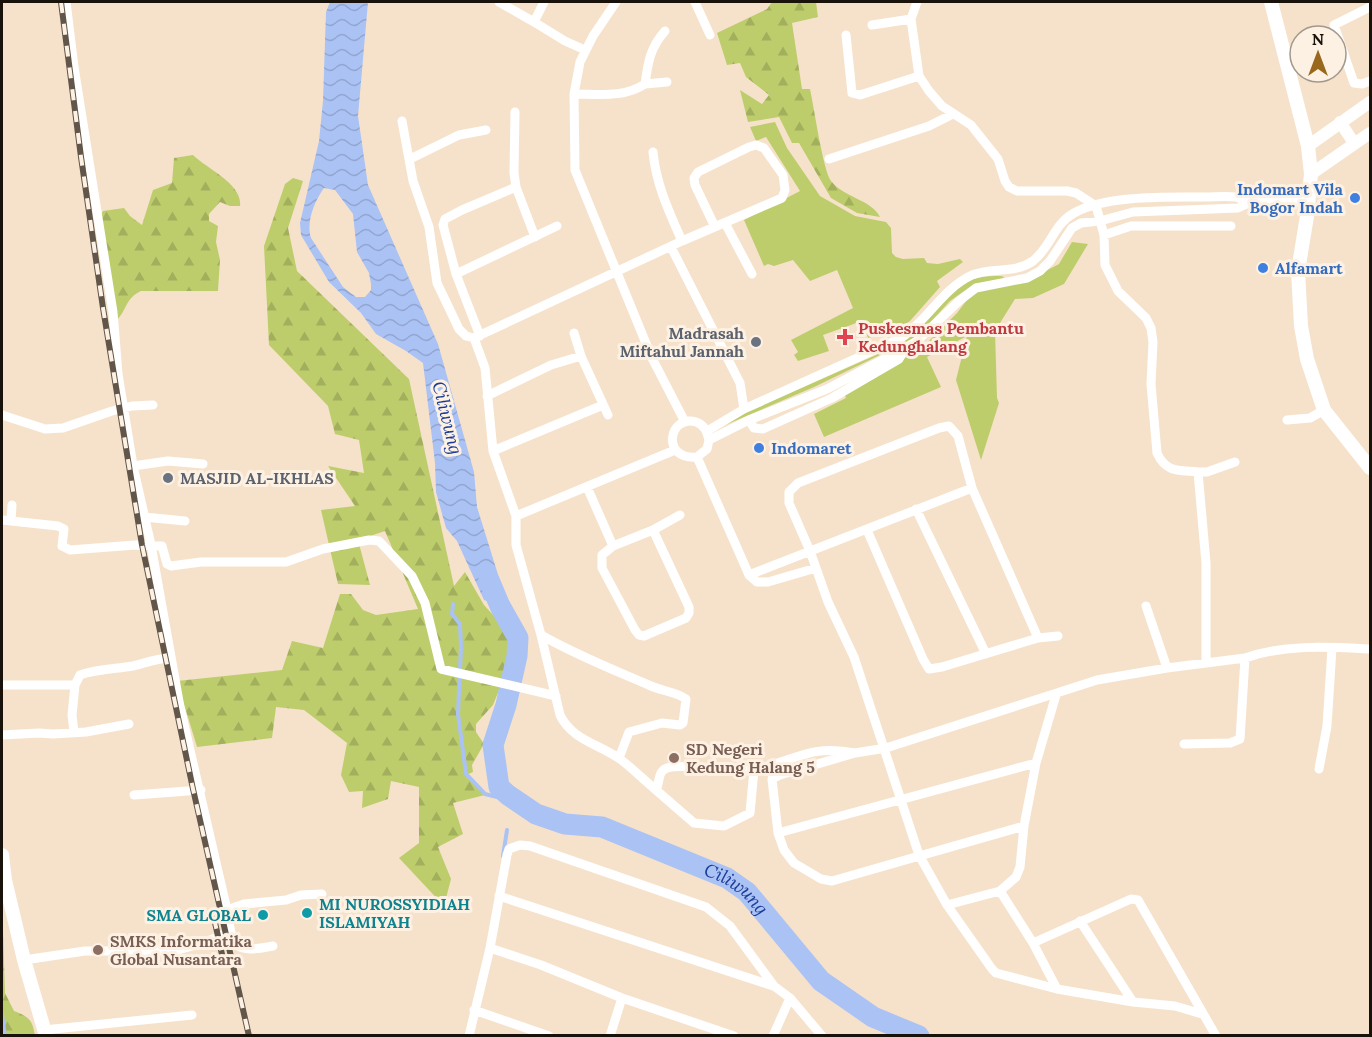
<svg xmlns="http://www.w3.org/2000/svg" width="1372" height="1037" font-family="Lora,serif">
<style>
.grass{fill:#bdcd6c}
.forest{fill:url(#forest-firs)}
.water{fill:url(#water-waves);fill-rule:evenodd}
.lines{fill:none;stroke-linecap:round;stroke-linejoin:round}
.stream{stroke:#aac2f4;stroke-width:4}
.river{stroke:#aac2f4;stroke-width:21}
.minor{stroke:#fff;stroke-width:9}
.tertiary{stroke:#fff;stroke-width:12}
.secondary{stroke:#fff;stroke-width:14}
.rail-casing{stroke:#615649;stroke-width:6}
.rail{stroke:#fdf1e3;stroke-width:4;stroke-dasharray:11;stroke-linecap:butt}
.shop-dot{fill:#3f7fe0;stroke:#fdf1e3;stroke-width:2}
.health-dot{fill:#e0444e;stroke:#fdf1e3;stroke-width:2}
.worship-dot{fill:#6b7280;stroke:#fdf1e3;stroke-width:2}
.education-dot{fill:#8d6e63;stroke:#fdf1e3;stroke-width:2}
.culture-dot{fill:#0f9aa8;stroke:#fdf1e3;stroke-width:2}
.labels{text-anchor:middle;stroke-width:6;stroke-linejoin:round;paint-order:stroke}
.shop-label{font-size:16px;font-weight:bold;fill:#366cbe;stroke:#fdf1e3;text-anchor:start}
.health-label{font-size:16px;font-weight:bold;fill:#be3a42;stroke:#fdf1e3;text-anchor:start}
.worship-label{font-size:16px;font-weight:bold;fill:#5b616d;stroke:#fdf1e3;text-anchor:end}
.education-label{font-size:16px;font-weight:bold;fill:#785e54;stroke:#fdf1e3;text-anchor:start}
.culture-label{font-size:16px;font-weight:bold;fill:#0d838f;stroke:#fdf1e3;text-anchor:start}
.water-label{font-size:18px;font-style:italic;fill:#1a3c98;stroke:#fdf1e3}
</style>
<defs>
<pattern id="forest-firs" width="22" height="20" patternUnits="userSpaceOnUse" patternTransform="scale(1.5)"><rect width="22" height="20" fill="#bdcd6c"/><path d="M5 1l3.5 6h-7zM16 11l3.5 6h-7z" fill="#a2af5c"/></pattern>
<pattern id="water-waves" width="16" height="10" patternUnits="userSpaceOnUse" patternTransform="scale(1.5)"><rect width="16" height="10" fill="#aac2f4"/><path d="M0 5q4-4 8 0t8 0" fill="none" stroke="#92a6d0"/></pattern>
</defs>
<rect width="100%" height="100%" fill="#f6e2cb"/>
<path class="grass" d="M775 122 787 148 820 196 855 216 886 222 891 228 892 253 896 257 903 259 924 258 927 263 938 264 960 259 963 262 937 281 940 287 910 321 896 330 868 338 862 321 823 335 829 351 798 361 794 355 798 352 791 340 853 308 837 270 810 281 793 260 774 266 768 264 764 266 744 220 800 191 766 137 756 141 750 127Z
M1072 242 1088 244 1064 284 1033 298 1015 299 995 331 997 398 999 403 981 460 956 380 967 336 927 357 941 387 824 437 814 414 846 398 844 393 887 367 920 350 957 313 976 288 1034 277 1059 264Z
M1001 276 1004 277 1003 279 974 284 950 301 927 326 922 329 920 328C927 312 961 282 977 278 985 276 994 276 1001 276Z
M914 333 916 334V336L913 339 814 387 723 426 722 423 874 356Z"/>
<path class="forest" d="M772 2H816L818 17 792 23 802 89H810C814 107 823 170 831 181 843 197 872 200 880 217L857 213 831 198 799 143H792L779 117 748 122 740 90 762 104 769 95 746 77 740 63 727 65 717 33 767 9Z
M193 155C207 169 243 184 240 206H230L220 202 209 214V221L218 226 216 242 220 260 218 291H141C125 299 128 308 117 320L97 221 103 211 124 208 130 216 142 225 153 190 172 183 174 158Z
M293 178 303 181 288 228 297 271 409 379 454 586 465 572 484 605 515 639 509 666 493 705 476 724V732L484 744 472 765 473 772 466 775 485 795 453 803 463 834 438 847 451 879 444 906 399 858 419 843V787L391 781 388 799 362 808 363 791 349 792 341 775 347 743 304 710 276 707 272 738 197 747 177 681 282 670 292 641 323 648 340 594H351L363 610 376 615 418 609 385 531 358 540 370 585 338 584 321 510 355 506 328 466 364 473 359 440 335 434 328 406 269 345 264 246 285 184Z
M2 899 5 993 14 1011C29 1017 32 1019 35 1035H2Z"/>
<path class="water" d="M330 2H368L358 116 368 185 438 344 474 472 477 507 505 597 500 606 484 600 457 541 446 528 436 492 435 463 423 363 406 351 376 334 361 313 329 282 301 235 300 223 319 141 323 101 326 12ZM324 188 335 190 353 214 357 252 369 273 371 284V290L365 297H356L343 287 311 238C306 222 314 202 324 188Z"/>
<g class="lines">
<path class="stream" d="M453 604 452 614 460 624 461 647 458 714 466 774 485 794 517 802
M503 856 507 830
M2 1015 5 1036"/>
<path class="river" id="s1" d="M489 580 500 606 518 638 517 656 506 705 493 745 499 787 508 795 536 814 565 824 602 827 727 878 747 892 821 981 873 1017 919 1036"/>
<path class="minor" d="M66 2 74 67 113 312 118 374 133 466 151 545 180 707 227 910
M499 2 534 22
M544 2 534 22 565 41 585 50
M616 2 593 36 580 62 574 94 575 170 652 358 685 422
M695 2 710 35
M917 2 911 19 919 76 929 91 942 106 971 125 998 159 1005 181 1009 187 1017 191H1067L1076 193 1096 206 1104 235 1105 265 1118 291 1146 318 1151 328 1153 342 1151 384 1157 453C1166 473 1179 470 1198 472
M1370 7 1334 25 1354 83 1362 84 1370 81
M872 25 911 19
M846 35 852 93 860 95 919 76
M645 84 667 82
M574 94C599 94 624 98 645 84 648 62 650 48 665 31
M515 112 514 173 516 187 535 237
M402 121 413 181 429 227 437 283 459 329 466 336 474 338 485 368 493 451 516 516V545L541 635 560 715C572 740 599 744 620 759 632 768 644 780 656 790 661 780 656 770 671 767 698 764 727 775 755 769 796 761 809 744 855 753
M653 152C656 184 669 212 682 241
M410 159 459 135 486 130
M829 159 929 126 953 114
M725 223 752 274
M1104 235 1131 226H1231
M671 247 740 383 744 409
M456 274 557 226
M574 333 581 356
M480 336 456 274 443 225 445 219 462 210 516 187
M474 338 682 241 782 198 785 190 783 175 764 148 756 145 749 147 698 172 694 178 695 185 715 227
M487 396 551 365 581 356 608 415
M2 415 45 429 63 428 112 411 132 406 153 405
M749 420 754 428 763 429 832 398 899 359 905 349
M1287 420 1310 418 1324 410
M707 431 744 409 901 338C928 320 942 289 972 275 992 267 1015 274 1033 261 1051 247 1053 225 1074 213 1106 195 1168 197 1204 197 1215 197 1226 196 1236 197 1241 198 1245 200 1249 203
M709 440C707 432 705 425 696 422 669 414 660 460 697 457L707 449 709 440 749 420 827 389 905 348 917 341 959 301 976 288 1027 278 1040 271 1050 261 1072 228 1081 223 1100 221 1133 212 1238 208 1249 203 1309 201
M493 451 603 405
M697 457 749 575 757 582H768L816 568
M133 466 168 461 203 464
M587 487 613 546 602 555V568L635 630 639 635 644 636 686 618 689 613V607L653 530
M916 509 986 654
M516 516 675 450
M144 517 185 521
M2 520 58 526 64 529 62 546 70 550 135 545 162 546 167 564 171 566 201 562H286L323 549 369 540 379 541 412 576 425 603 441 669 556 696
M11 520 12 505
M867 530 923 659 929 669 942 667 1038 638 1058 636
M613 546 653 530 680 515
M749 575 972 488
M1146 606 1167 668
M541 635C576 655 614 670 651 686 662 691 677 692 686 699L683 723 680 725 662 723 629 732 619 758
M1038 638 972 488 958 436 949 426 939 428 798 483 789 492V503L810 551 828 602 854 657 919 855 947 905 992 969 996 973 1057 989 1133 1002 1175 1006 1202 1014
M1206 662V563L1198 472H1207L1235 462
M2 685H75L80 675C97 669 115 669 133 666 146 663 157 658 171 658
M1056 695 1036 763 1024 826 1020 867 1016 877 1000 891 1033 943 1057 989
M74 732 72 715 75 685
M2 735 39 733 53 734 86 732 129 724
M1184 744 1230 743 1240 739 1245 658
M1319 769 1327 726 1332 648
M656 790 694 823 724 826 750 813 754 770
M134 795 201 790
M1024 826 832 881 821 879 794 863 784 850 778 833 772 779 780 775 855 753 886 748 1097 680 1167 668 1245 658C1285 644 1329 647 1370 649
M778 833 1036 763
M499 896 773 986
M947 905 1000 891
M1080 921 1133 1002
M1033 943 1131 899 1138 900 1216 1036
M273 946C232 954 233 947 227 910L244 904 286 900 301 895 322 894
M490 948 541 965 622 998 734 1036
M24 960 85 951H174L200 944 231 932
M474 1010 549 1036
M44 1030 192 1015
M469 1036 490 948 507 855 509 849 520 845 530 846 706 907 730 926 774 986 790 998 822 1036
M610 1036 622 998
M773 1036 790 998"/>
<path class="tertiary" d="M1340 122 1354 143
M1308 146 1370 102
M1311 174 1370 133"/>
<path class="secondary" d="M1271 2 1308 146 1311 174 1307 216 1298 271 1301 326 1307 359 1324 410 1370 468
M2 855 5 880 24 960 46 1036"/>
<g class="rail-casing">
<path id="rail" d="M61 2 81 157 103 308 142 545 193 789 249 1036
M214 918 223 959"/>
</g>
<use href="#rail" class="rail"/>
</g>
<g class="shop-dot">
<circle cx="1355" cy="198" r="6"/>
<circle cx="1263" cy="268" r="6"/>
<circle cx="759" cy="448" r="6"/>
</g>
<path class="health-dot" d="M842 328h6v6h6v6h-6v6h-6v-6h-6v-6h6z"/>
<g class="worship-dot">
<circle cx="756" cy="342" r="6"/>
<circle cx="168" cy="478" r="6"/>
</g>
<g class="education-dot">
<circle cx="674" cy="758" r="6"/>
<circle cx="98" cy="950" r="6"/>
</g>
<g class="culture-dot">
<circle cx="307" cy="913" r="6"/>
<circle cx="263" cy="915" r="6"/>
</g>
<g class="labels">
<g class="shop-label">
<text x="1343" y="195" text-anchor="end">Indomart Vila<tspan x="1343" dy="18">Bogor Indah</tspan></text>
<text x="1275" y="274">Alfamart</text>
<text x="771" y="454">Indomaret</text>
</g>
<g class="health-label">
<text x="858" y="334">Puskesmas Pembantu<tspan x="858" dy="18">Kedunghalang</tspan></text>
</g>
<g class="worship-label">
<text x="744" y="339">Madrasah<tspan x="744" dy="18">Miftahul Jannah</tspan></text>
<text x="180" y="484" text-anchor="start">MASJID AL-IKHLAS</text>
</g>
<g class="education-label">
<text x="686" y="755">SD Negeri<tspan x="686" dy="18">Kedung Halang 5</tspan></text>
<text x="110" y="947">SMKS Informatika<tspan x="110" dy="18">Global Nusantara</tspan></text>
</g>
<g class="culture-label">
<text x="319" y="910">MI NUROSSYIDIAH<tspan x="319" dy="18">ISLAMIYAH</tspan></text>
<text x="251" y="921" text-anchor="end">SMA GLOBAL</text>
</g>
<g class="water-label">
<text transform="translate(447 418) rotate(76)" y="6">Ciliwung</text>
<text dy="6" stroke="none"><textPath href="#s1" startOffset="480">Ciliwung</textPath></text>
</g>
</g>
<rect width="1372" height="1037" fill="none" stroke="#19120a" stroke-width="6"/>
<g transform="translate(1318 54)"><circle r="28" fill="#fdf1e3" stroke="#a2988c" stroke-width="1.5"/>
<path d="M0-4.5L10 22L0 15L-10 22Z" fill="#9a681c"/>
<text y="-9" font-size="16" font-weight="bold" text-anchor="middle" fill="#19120a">N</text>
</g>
</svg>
